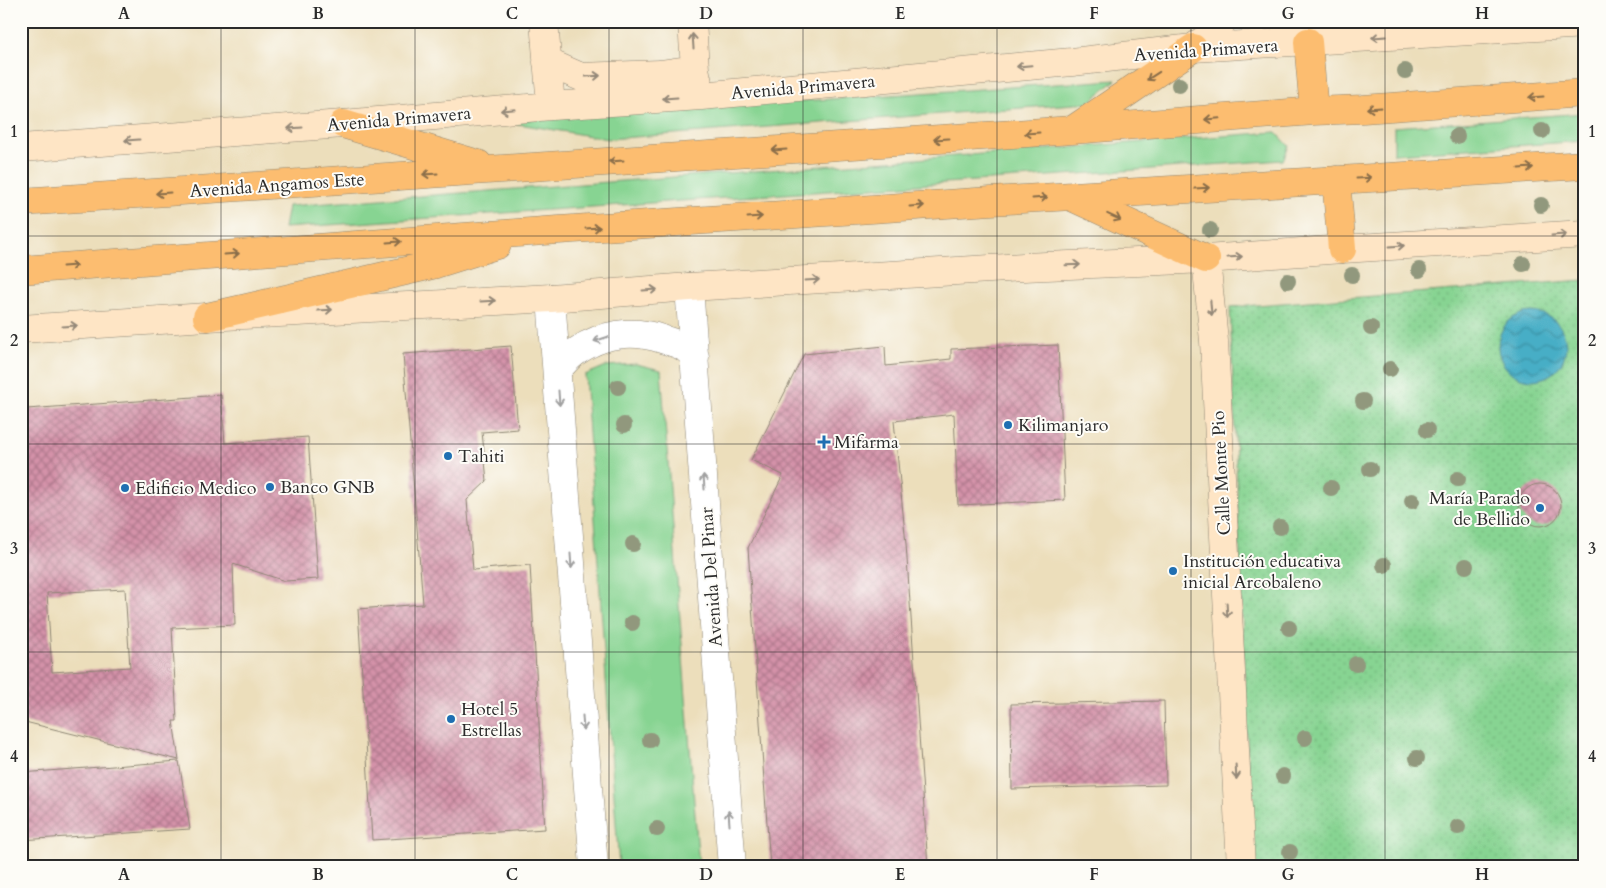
<svg xmlns="http://www.w3.org/2000/svg" width="1606" height="888" font-family="Cardo,serif">
<style>
.green{fill:#87d492;stroke:#59805e}
.park{fill:url(#park-dots);stroke:#59805e}
.water{fill:url(#water-waves);stroke:#396c78}
.building{fill:url(#building-cross-hatch);fill-rule:evenodd}
.lines{fill:none;stroke-linecap:round;stroke-linejoin:round}
.street-casing{stroke:#8c8473;stroke-width:29}
.secondary-casing{stroke:#8c8473;stroke-width:29}
.primary-casing{stroke:#8c8473;stroke-width:29}
.street{stroke:#fff;stroke-width:28}
.secondary{stroke:#fee5c5;stroke-width:28}
.primary{stroke:#fcbd6f;stroke-width:28}
.tree{fill:#91987d}
.oneway{stroke:#948878}
.oneway2{stroke:#896d4a}
.oneway3{stroke:#a0a0a0}
.grid{fill:none;stroke:#2b2b2b;stroke-width:1;stroke-opacity:0.55}
.poi-dot{fill:#1f6fb2;stroke:#fdfcf7;stroke-width:2}
.labels{text-anchor:middle;stroke-width:4;stroke-linejoin:round;paint-order:stroke}
.street-label{font-size:18px;fill:#2b2b2b;stroke:#fdfcf7}
.poi-label{font-size:18px;fill:#2b2b2b;stroke:#fdfcf7;text-anchor:start}
.neatline{fill:none;stroke:#2b2b2b;stroke-width:2}
.grid-label{font-size:16px;text-anchor:middle;font-weight:bold;fill:#2b2b2b}
</style>
<defs>
<pattern id="park-dots" width="8" height="8" patternUnits="userSpaceOnUse" patternTransform="scale(1.25)"><rect width="8" height="8" fill="#87d492"/><path d="M2 2h.1M6 6h.1" fill="none" stroke="#75b67e" stroke-width="1.8" stroke-linecap="round"/></pattern>
<pattern id="water-waves" width="16" height="10" patternUnits="userSpaceOnUse" patternTransform="scale(1.25)"><rect width="16" height="10" fill="#47aec6"/><path d="M0 5q4-4 8 0t8 0" fill="none" stroke="#3b8ea1"/></pattern>
<pattern id="building-cross-hatch" width="8" height="8" patternUnits="userSpaceOnUse" patternTransform="scale(1.25)"><rect width="8" height="8" fill="#d492a9"/><path d="M0 0l8 8M0 8l8-8" fill="none" stroke="#ac778a"/></pattern>
</defs>
<rect width="100%" height="100%" fill="#fdfcf7"/>
<filter id="ink" filterUnits="userSpaceOnUse"><feTurbulence type="fractalNoise" baseFrequency=".02" numOctaves="2"/><feDisplacementMap in="SourceGraphic" scale="10" xChannelSelector="R" yChannelSelector="G"/><feConvolveMatrix kernelMatrix="1 2 1 2 8 2 1 2 1" color-interpolation-filters="sRGB"/></filter>
<filter id="wash" filterUnits="userSpaceOnUse"><feTurbulence type="fractalNoise" baseFrequency=".0096" numOctaves="4" result="noise"/><feDisplacementMap in="SourceGraphic" scale="20" xChannelSelector="R" yChannelSelector="G"/><feGaussianBlur stdDeviation="1.12" result="paint"/><feColorMatrix in="noise" values="0 0 0 0 0 0 0 0 0 0 0 0 0 0 0 0 0 1.4 0 .05"/><feComposite in="paint" operator="in"/></filter>
<g filter="url(#wash)">
<rect width="100%" height="100%" fill="#ecdebb"/>
<path class="green" d="M1116 80 1088 103 608 139 501 121Z
M1585 113V141L1394 154V127Z
M1276 132 1289 146 1283 160 284 228 288 206Z
M636 364 661 370 699 867H619L585 375 606 366Z"/>
<path class="park" d="M1585 280V867H1252L1230 307Z"/>
<path class="water" d="M1498 346a34 34 0 1 1 68 0a34 34 0 1 1-68 0Z"/>
<g id="blocks">
<path class="building" d="M1058 345 1065 500 958 505 954 414 894 421 906 544 928 867H770L748 548 783 475 751 460 804 354 885 346 886 366 951 359V349Z
M511 346 518 429 482 432 487 481 467 500 473 570 530 565 545 829 372 840 358 609 423 604 403 354Z
M221 395 225 443 308 437 318 579 285 581 233 564 235 625 172 628 177 721H173L179 760 21 721V423L27 409ZM125 589 130 667 52 672 47 593Z
M1519 505a21 21 0 1 1 42 0a21 21 0 1 1-42 0Z
M1164 701 1166 785 1012 789 1011 704Z
M179 761 190 829 21 840V773Z"/>
</g>
</g>
<g filter="url(#ink)">
<use href="#blocks" fill-opacity="0" stroke="#8c8473" stroke-width="1"/>
<g class="lines">
<g class="street-casing">
<path id="street" d="M689 287 732 867
M551 298 594 867
M557 370C563 364 569 356 577 351 602 334 632 329 662 339 678 344 683 344 695 357"/>
</g>
<g class="secondary-casing">
<path id="secondary" d="M544 21 551 106
M692 21 695 69 699 87
M1283 21 1308 42
M1193 48 1212 34 1223 21
M547 62 581 77 660 74 695 69
M21 148 343 124 551 106 701 96 1072 62 1193 48 1585 24
M1206 259 1214 341 1241 867
M21 329 207 317 551 298 689 287 1024 267 1206 259 1342 249 1585 234"/>
</g>
<g class="primary-casing">
<path id="primary" d="M1308 42 1314 111
M343 124 478 164
M1074 129 1193 48
M1336 180 1342 249
M1074 198 1206 259
M21 202 1072 130 1314 111 1363 109 1585 93
M21 270 544 231 991 201 1585 165
M207 317 436 264 497 245"/>
</g>
<use href="#street" class="street"/>
<use href="#secondary" class="secondary"/>
<use href="#primary" class="primary"/>
</g>
<g class="tree">
<circle cx="1405" cy="71" r="8"/>
<circle cx="1179" cy="85" r="8"/>
<circle cx="1542" cy="131" r="8"/>
<circle cx="1457" cy="136" r="8"/>
<circle cx="1541" cy="205" r="8"/>
<circle cx="1210" cy="230" r="8"/>
<circle cx="1523" cy="264" r="8"/>
<circle cx="1419" cy="270" r="8"/>
<circle cx="1352" cy="275" r="8"/>
<circle cx="1288" cy="281" r="8"/>
<circle cx="1371" cy="328" r="8"/>
<circle cx="1390" cy="369" r="8"/>
<circle cx="618" cy="387" r="8"/>
<circle cx="1363" cy="401" r="8"/>
<circle cx="624" cy="425" r="8"/>
<circle cx="1427" cy="430" r="8"/>
<circle cx="1370" cy="469" r="8"/>
<circle cx="1458" cy="479" r="8"/>
<circle cx="1331" cy="488" r="8"/>
<circle cx="1412" cy="501" r="8"/>
<circle cx="1280" cy="527" r="8"/>
<circle cx="633" cy="544" r="8"/>
<circle cx="1384" cy="565" r="8"/>
<circle cx="1466" cy="566" r="8"/>
<circle cx="632" cy="623" r="8"/>
<circle cx="1289" cy="628" r="8"/>
<circle cx="1356" cy="664" r="8"/>
<circle cx="1305" cy="738" r="8"/>
<circle cx="650" cy="740" r="8"/>
<circle cx="1417" cy="758" r="8"/>
<circle cx="1283" cy="776" r="8"/>
<circle cx="1458" cy="827" r="8"/>
<circle cx="657" cy="829" r="8"/>
<circle cx="1290" cy="852" r="8"/>
</g>
<defs><path id="oneway-shaft" d="M-6 0H5M1.5-3L5.5 0L1.5 3" fill="none" stroke-width="1.6" stroke-linecap="round" stroke-linejoin="round" transform="scale(1.25)"/></defs>
<g class="oneway">
<use href="#oneway-shaft" transform="translate(1379 37) rotate(176)"/>
<use href="#oneway-shaft" transform="translate(693 41) rotate(-94)"/>
<use href="#oneway-shaft" transform="translate(1024 66) rotate(175)"/>
<use href="#oneway-shaft" transform="translate(593 76) rotate(-3)"/>
<use href="#oneway-shaft" transform="translate(670 98) rotate(176)"/>
<use href="#oneway-shaft" transform="translate(508 110) rotate(175)"/>
<use href="#oneway-shaft" transform="translate(295 128) rotate(176)"/>
<use href="#oneway-shaft" transform="translate(132 140) rotate(176)"/>
<use href="#oneway-shaft" transform="translate(1559 235) rotate(-4)"/>
<use href="#oneway-shaft" transform="translate(1397 246) rotate(-4)"/>
<use href="#oneway-shaft" transform="translate(1235 257) rotate(-4)"/>
<use href="#oneway-shaft" transform="translate(1073 265) rotate(-2)"/>
<use href="#oneway-shaft" transform="translate(812 280) rotate(-3)"/>
<use href="#oneway-shaft" transform="translate(650 290) rotate(-4)"/>
<use href="#oneway-shaft" transform="translate(488 301) rotate(-3)"/>
<use href="#oneway-shaft" transform="translate(1211 308) rotate(85)"/>
<use href="#oneway-shaft" transform="translate(325 310) rotate(-3)"/>
<use href="#oneway-shaft" transform="translate(70 326) rotate(-4)"/>
<use href="#oneway-shaft" transform="translate(1227 610) rotate(87)"/>
<use href="#oneway-shaft" transform="translate(1236 772) rotate(87)"/>
</g>
<g class="oneway2">
<use href="#oneway-shaft" transform="translate(1153 76) rotate(147)"/>
<use href="#oneway-shaft" transform="translate(1536 97) rotate(176)"/>
<use href="#oneway-shaft" transform="translate(1374 108) rotate(176)"/>
<use href="#oneway-shaft" transform="translate(1212 119) rotate(175)"/>
<use href="#oneway-shaft" transform="translate(1032 133) rotate(176)"/>
<use href="#oneway-shaft" transform="translate(941 139) rotate(176)"/>
<use href="#oneway-shaft" transform="translate(779 150) rotate(176)"/>
<use href="#oneway-shaft" transform="translate(616 161) rotate(176)"/>
<use href="#oneway-shaft" transform="translate(1526 168) rotate(-4)"/>
<use href="#oneway-shaft" transform="translate(430 174) rotate(176)"/>
<use href="#oneway-shaft" transform="translate(1364 178) rotate(-3)"/>
<use href="#oneway-shaft" transform="translate(1202 188) rotate(-3)"/>
<use href="#oneway-shaft" transform="translate(163 193) rotate(176)"/>
<use href="#oneway-shaft" transform="translate(1040 198) rotate(-4)"/>
<use href="#oneway-shaft" transform="translate(917 206) rotate(-4)"/>
<use href="#oneway-shaft" transform="translate(755 217) rotate(-4)"/>
<use href="#oneway-shaft" transform="translate(1114 217) rotate(25)"/>
<use href="#oneway-shaft" transform="translate(593 228) rotate(-4)"/>
<use href="#oneway-shaft" transform="translate(394 242) rotate(-4)"/>
<use href="#oneway-shaft" transform="translate(232 254) rotate(-4)"/>
<use href="#oneway-shaft" transform="translate(70 266) rotate(-4)"/>
</g>
<g class="oneway3">
<use href="#oneway-shaft" transform="translate(601 339) rotate(162)"/>
<use href="#oneway-shaft" transform="translate(559 398) rotate(86)"/>
<use href="#oneway-shaft" transform="translate(704 482) rotate(-94)"/>
<use href="#oneway-shaft" transform="translate(571 561) rotate(86)"/>
<use href="#oneway-shaft" transform="translate(583 723) rotate(86)"/>
<use href="#oneway-shaft" transform="translate(729 818) rotate(-94)"/>
</g>
</g>
<path class="grid" d="M221 21V867M415 21V867M609 21V867M803 21V867M997 21V867M1191 21V867M1385 21V867M21 236H1585M21 444H1585M21 652H1585"/>
<g class="poi-dot">
<circle cx="1008" cy="425" r="5"/>
<path d="M821.5 434.5h5v5h5v5h-5v5h-5v-5h-5v-5h5z"/>
<circle cx="448" cy="456" r="5"/>
<circle cx="270" cy="487" r="5"/>
<circle cx="125" cy="488" r="5"/>
<circle cx="1540" cy="508" r="5"/>
<circle cx="1173" cy="571" r="5"/>
<circle cx="451" cy="719" r="5"/>
</g>
<g class="labels">
<g class="street-label">
<text transform="translate(1206 50) rotate(-4)" y="6">Avenida Primavera</text>
<text transform="translate(803 87) rotate(-5)" y="6">Avenida Primavera</text>
<text transform="translate(399 119) rotate(-5)" y="6">Avenida Primavera</text>
<text transform="translate(277 185) rotate(-4)" y="6">Avenida Angamos Este</text>
<text transform="translate(1221 473) rotate(-93)" y="6">Calle Monte Pio</text>
<text transform="translate(711 577) rotate(-94)" y="6">Avenida Del Pinar</text>
</g>
<g class="poi-label">
<text x="1018" y="431">Kilimanjaro</text>
<text x="834" y="448">Mifarma</text>
<text x="458" y="462">Tahiti</text>
<text x="280" y="493">Banco GNB</text>
<text x="135" y="494">Edificio Medico</text>
<text x="1530" y="504" text-anchor="end">María Parado<tspan x="1530" dy="21">de Bellido</tspan></text>
<text x="1183" y="567">Institución educativa<tspan x="1183" dy="21">inicial Arcobaleno</tspan></text>
<text x="461" y="715">Hotel 5<tspan x="461" dy="21">Estrellas</tspan></text>
</g>
</g>
<rect width="1606" height="888" fill="none" stroke="#fdfcf7" stroke-width="55"/>
<rect x="28" y="28" width="1550" height="832" class="neatline"/>
<g class="grid-label">
<text x="124" y="19">A</text>
<text x="318" y="19">B</text>
<text x="512" y="19">C</text>
<text x="706" y="19">D</text>
<text x="900" y="19">E</text>
<text x="1094" y="19">F</text>
<text x="1288" y="19">G</text>
<text x="1482" y="19">H</text>
<text x="14" y="137">1</text>
<text x="1592" y="137">1</text>
<text x="14" y="346">2</text>
<text x="1592" y="346">2</text>
<text x="14" y="554">3</text>
<text x="1592" y="554">3</text>
<text x="14" y="762">4</text>
<text x="1592" y="762">4</text>
<text x="124" y="880">A</text>
<text x="318" y="880">B</text>
<text x="512" y="880">C</text>
<text x="706" y="880">D</text>
<text x="900" y="880">E</text>
<text x="1094" y="880">F</text>
<text x="1288" y="880">G</text>
<text x="1482" y="880">H</text>
</g>
</svg>
